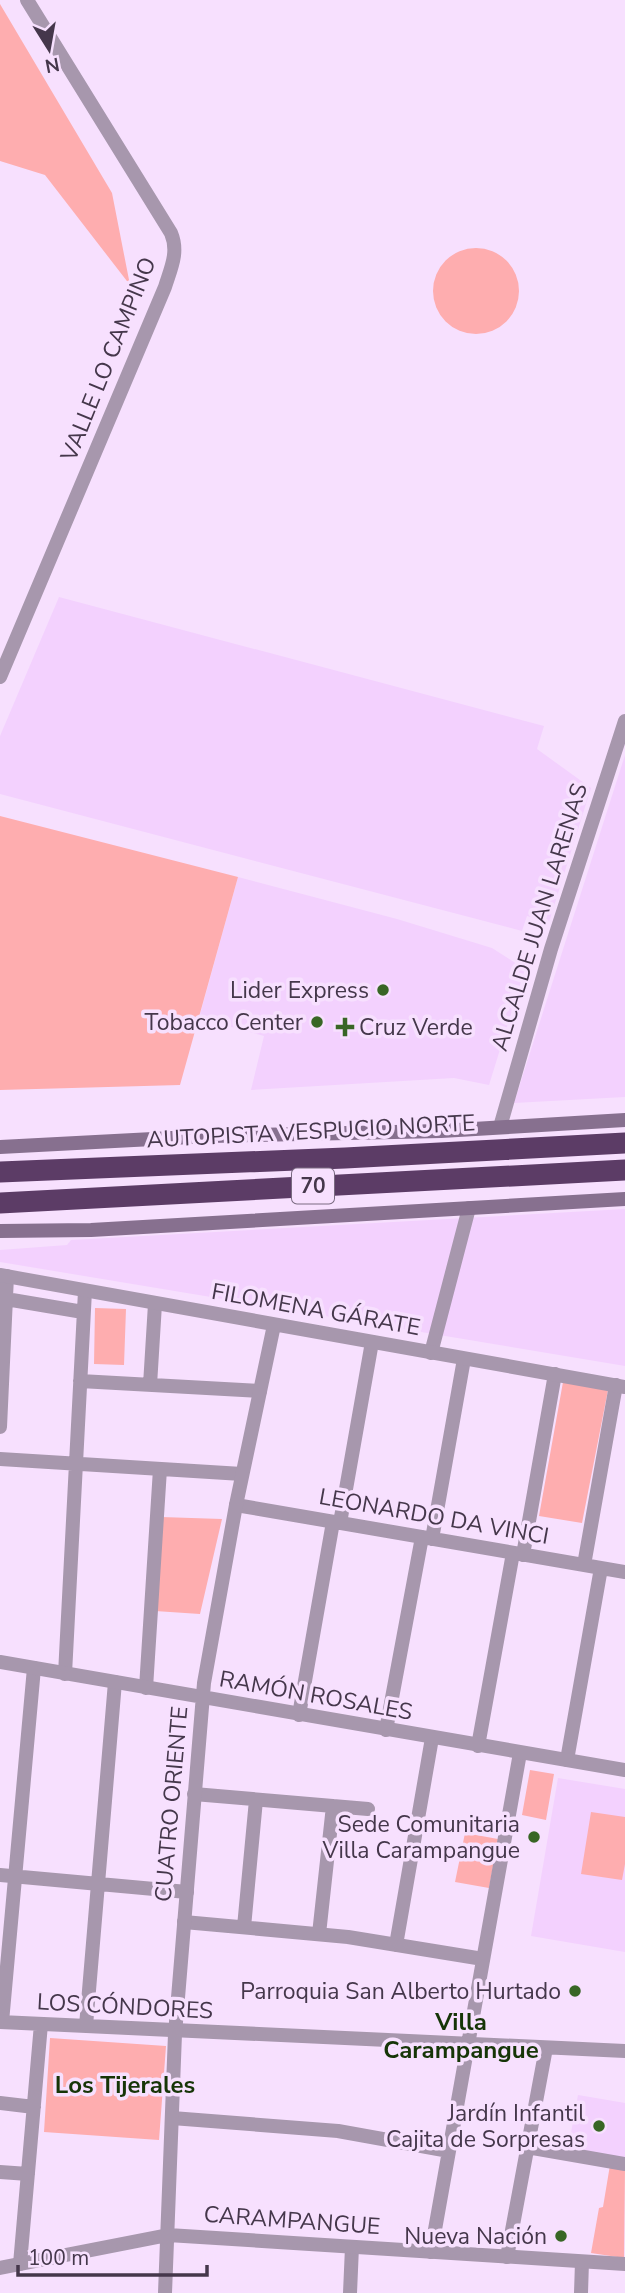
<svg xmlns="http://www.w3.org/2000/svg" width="625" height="2293" font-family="'Nunito Sans',sans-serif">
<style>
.built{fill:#f3d1fe}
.green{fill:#feadaf}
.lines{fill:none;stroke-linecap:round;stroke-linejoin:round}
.minor{stroke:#a797ad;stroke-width:14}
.tertiary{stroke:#a797ad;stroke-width:14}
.secondary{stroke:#87708f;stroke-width:14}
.motorway{stroke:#5c3c66;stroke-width:21}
.poi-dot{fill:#386625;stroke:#f7e0fe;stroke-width:2.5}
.labels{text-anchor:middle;stroke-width:7;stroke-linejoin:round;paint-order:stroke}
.shield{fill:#f7e0fe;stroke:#7a6a81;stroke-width:2}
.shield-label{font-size:21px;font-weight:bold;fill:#45374b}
.street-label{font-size:23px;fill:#45374b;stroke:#f7e0fe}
.poi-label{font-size:23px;fill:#45374b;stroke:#f7e0fe;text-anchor:end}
.neighbourhood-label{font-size:24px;font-weight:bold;fill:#163507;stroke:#f7e0fe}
</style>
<rect width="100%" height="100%" fill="#f7e0fe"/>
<path class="built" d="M59 597 544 726 537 749 591 788 549 922 527 916 522 931 0 794V736Z
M625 755V1097L514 1103Z
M238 877 397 919 492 948 525 969 489 1085 454 1078 251 1090 264 1036 199 1018Z
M625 1209V1366L0 1262V1250L67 1245 71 1240Z
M558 1778 625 1789V1952L531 1936Z
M578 2095 625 2103V2159L568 2149Z"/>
<path class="green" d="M0 4 112 193 130 285 45 175 0 161Z
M433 291a43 43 0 1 1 86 0a43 43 0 1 1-86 0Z
M0 816 238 877 180 1085 0 1090Z
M95 1308 126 1309 124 1365 94 1364Z
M563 1382 608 1390 582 1523 539 1516Z
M161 1517 222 1519 200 1614 155 1611Z
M530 1770 554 1774 546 1820 522 1815Z
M591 1812 625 1817V1864L622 1880 581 1874Z
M465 1833 498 1839 489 1888 455 1882Z
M50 2038 166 2046 159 2140 44 2132Z
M610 2165 625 2168 624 2258 591 2253 599 2208 603 2207Z"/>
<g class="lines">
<path class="minor" d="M6 1299 83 1312
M431 1353 469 1208
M80 1381 260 1391
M150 1385 155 1304
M0 1427 7 1276
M0 1459 242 1474
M236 1505 625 1572
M340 1523 372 1342
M432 1539 464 1359
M523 1555 555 1374
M584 1565 616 1385
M65 1674 85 1291
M146 1688 160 1469
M299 1715 333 1522
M386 1730 422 1537
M478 1746 513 1553
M567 1760 601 1568
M194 1794 368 1809
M0 1875 187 1892
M184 1922 348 1937 483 1959
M244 1927 256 1800
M319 1934 333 1806
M396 1945 432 1738
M0 2022 625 2051
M2 2022 34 1668
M86 2026 115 1682
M0 2103 34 2107
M172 2118 338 2131 449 2151
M527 2147 625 2164
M0 2172 28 2174
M431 2252 520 1753
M507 2257 546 2048
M20 2264 41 2024
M350 2293 352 2247
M581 2293 582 2262"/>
<path class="tertiary" d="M0 677 165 287C171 268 179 252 171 233L27 0
M500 1127 551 949 625 721
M0 1275 625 1387
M0 1662 625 1770
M0 2268 168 2235 625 2264
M165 2293 175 2034 204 1683 236 1505 274 1325"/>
<path class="secondary" d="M0 1147 210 1136 441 1131 625 1120
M0 1231 91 1230 625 1199"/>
<path class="motorway" d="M0 1172 345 1158 625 1143
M0 1203 625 1170"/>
</g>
<g class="poi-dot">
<circle cx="383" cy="990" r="7"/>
<circle cx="317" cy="1022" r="7"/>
<path d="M341.5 1016.5h7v7h7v7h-7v7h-7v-7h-7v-7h7z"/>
<circle cx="534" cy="1837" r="7"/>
<circle cx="575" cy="1991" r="7"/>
<circle cx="599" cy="2126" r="7"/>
<circle cx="561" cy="2236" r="7"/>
</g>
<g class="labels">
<rect class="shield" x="292" y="1168.5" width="42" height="35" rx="5"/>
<g class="shield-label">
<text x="313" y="1193">70</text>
</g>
<g class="street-label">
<text transform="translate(108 359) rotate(-68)" y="8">VALLE LO CAMPINO</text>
<text transform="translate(539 917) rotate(-73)" y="8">ALCALDE JUAN LARENAS</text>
<text transform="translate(311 1131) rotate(-3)" y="8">AUTOPISTA VESPUCIO NORTE</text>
<text transform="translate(316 1309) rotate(10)" y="8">FILOMENA GÁRATE</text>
<text transform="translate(434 1516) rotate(10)" y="8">LEONARDO DA VINCI</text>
<text transform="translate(316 1695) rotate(10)" y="8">RAMÓN ROSALES</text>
<text transform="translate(171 1804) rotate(-85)" y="8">CUATRO ORIENTE</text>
<text transform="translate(125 2006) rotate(3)" y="8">LOS CÓNDORES</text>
<text transform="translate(292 2220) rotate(4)" y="8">CARAMPANGUE</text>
</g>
<g class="poi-label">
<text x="369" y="998">Lider Express</text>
<text x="303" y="1030">Tobacco Center</text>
<text x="359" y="1035" text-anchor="start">Cruz Verde</text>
<text x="520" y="1832">Sede Comunitaria<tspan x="520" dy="26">Villa Carampangue</tspan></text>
<text x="561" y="1999">Parroquia San Alberto Hurtado</text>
<text x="585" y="2121">Jardín Infantil<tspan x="585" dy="26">Cajita de Sorpresas</tspan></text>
<text x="547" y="2244">Nueva Nación</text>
</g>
<g class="neighbourhood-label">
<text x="461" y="2030">Villa<tspan x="461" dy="28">Carampangue</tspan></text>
<text x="125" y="2093">Los Tijerales</text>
</g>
</g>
<g transform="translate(49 49) rotate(169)" stroke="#f7e0fe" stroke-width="5" paint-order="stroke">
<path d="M0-5L12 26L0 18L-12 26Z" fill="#45374b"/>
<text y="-10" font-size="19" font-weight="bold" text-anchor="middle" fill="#45374b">N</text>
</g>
<path d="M18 2265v10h189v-10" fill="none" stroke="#45374b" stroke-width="3.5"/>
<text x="28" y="2265" font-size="21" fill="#45374b" stroke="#f7e0fe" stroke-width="5" paint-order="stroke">100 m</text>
</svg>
